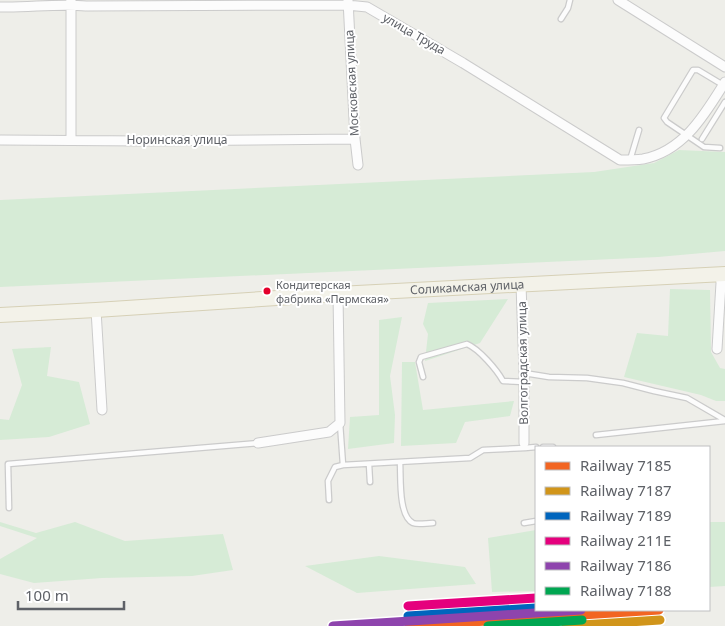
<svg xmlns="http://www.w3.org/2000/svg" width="725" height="626" font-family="'Noto Sans',sans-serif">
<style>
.green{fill:#d6ebd6}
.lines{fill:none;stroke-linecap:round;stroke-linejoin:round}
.lane-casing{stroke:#cbcbcb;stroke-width:7}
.street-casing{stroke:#cbcbcb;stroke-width:11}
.primary-casing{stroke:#d6d0b6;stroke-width:16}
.lane{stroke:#fcfcfc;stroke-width:4.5}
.street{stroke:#fcfcfc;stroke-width:9}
.primary{stroke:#f3f2e9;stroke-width:14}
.rail-1-casing{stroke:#fff;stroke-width:12}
.rail-2-casing{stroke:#fff;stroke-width:12}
.rail-3-casing{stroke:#fff;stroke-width:12}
.rail-4-casing{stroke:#fff;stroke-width:12}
.rail-5-casing{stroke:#fff;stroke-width:12}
.rail-6-casing{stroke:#fff;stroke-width:12}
.rail-1{stroke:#f26522;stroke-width:9}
.rail-2{stroke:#d1951a;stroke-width:9}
.rail-3{stroke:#0065bd;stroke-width:9}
.rail-4{stroke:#e5007d;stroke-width:9}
.rail-5{stroke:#8e44ad;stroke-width:9}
.rail-6{stroke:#00a651;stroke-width:9}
.bus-dot{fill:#e4002b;stroke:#fff;stroke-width:2}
.labels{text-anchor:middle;stroke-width:4;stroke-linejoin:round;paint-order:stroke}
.bus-label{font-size:11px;fill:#5e6167;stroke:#fff;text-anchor:start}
.street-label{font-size:12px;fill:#5e6167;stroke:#fff}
</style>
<rect width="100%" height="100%" fill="#eeeee9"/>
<path class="green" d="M679 150 725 152V251L658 257 0 287V200L594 172 654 163Z
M670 289 710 290 711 352 720 368 725 369V401H716L701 395 624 377 637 333 668 336Z
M508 299 480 343 425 361 428 334 423 324 428 303Z
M402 317 390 376 395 415 394 443 348 449 350 417 379 415V320Z
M51 347 47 376 79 382 90 424 49 437 0 440V419L9 420 22 385 12 349Z
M402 362H415L423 410 514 401 510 416 465 422 456 443 401 446Z
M0 522 36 533 75 522 125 541 223 534 233 570 192 576 102 578 34 583 0 574V559L37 538 0 526Z
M709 522H725V586L709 587Z
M536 530V591L492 592 488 538Z
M379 556 465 567 476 584 357 593 305 566Z"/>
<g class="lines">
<g class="lane-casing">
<path id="lane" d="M561 19 568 8 570 0
M702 139 725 102
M720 148 704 147 667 122 664 118 693 70H698L723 85
M630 160 639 130
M524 373 549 377 587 378 623 383 654 391 687 398 725 420
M423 377 419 362 421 357 467 344C479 349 497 370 503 381L524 382
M340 423 343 465 470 458 483 450 525 448 524 443
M596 435 725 421
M543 447H553
M525 448 536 447
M400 462C401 476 398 516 413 523 418 525 427 523 433 523
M369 464 370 482
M329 500 328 481 335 467 343 465
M9 508 8 464 258 443
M524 523 536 521"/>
</g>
<g class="street-casing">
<path id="street" d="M71 0V140
M348 0 355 139 358 165
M618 0 725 67
M0 7C28 8 58 3 86 6L347 5 367 7 463 63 620 160C627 160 636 160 643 159 684 151 705 114 725 82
M0 140 144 141 355 139
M521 284 524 373V443
M96 310 102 410
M717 349 721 283 720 274
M258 443 329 432 340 423 338 294"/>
</g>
<g class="primary-casing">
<g id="primary">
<path id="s1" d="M0 315 96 310 338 294 725 274"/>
</g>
</g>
<use href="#lane" class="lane"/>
<use href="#street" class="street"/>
<use href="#primary" class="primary"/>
<g class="rail-1-casing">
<path id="rail-1" d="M409 626 659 610"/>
</g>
<g class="rail-2-casing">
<path id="rail-2" d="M566 626 660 620"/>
</g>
<g class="rail-3-casing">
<path id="rail-3" d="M408 616 536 608"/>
</g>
<g class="rail-4-casing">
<path id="rail-4" d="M408 606 536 598"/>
</g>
<g class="rail-5-casing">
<path id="rail-5" d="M333 626 581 610"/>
</g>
<g class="rail-6-casing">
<path id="rail-6" d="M488 626 582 620"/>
</g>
<use href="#rail-1" class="rail-1"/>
<use href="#rail-2" class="rail-2"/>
<use href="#rail-3" class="rail-3"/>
<use href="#rail-4" class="rail-4"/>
<use href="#rail-5" class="rail-5"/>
<use href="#rail-6" class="rail-6"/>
</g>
<circle class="bus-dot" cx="267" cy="291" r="4.5"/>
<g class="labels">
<g class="bus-label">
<text x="276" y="289">Кондитерская<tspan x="276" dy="14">фабрика «Пермская»</tspan></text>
</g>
<g class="street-label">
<text transform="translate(414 34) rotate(30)" y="4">улица Труда</text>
<text transform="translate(352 83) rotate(-93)" y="4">Московская улица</text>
<text x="177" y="144">Норинская улица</text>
<text dy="4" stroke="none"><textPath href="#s1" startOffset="468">Соликамская улица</textPath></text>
<text transform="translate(523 363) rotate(-91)" y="4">Волгоградская улица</text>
</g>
</g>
<rect x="535" y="446" width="175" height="165" fill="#ffffff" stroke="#bfc0c2"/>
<rect x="545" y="462" width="25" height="8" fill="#f26522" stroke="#bfc0c2"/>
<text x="580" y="471" font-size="15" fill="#5e6167">Railway 7185</text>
<rect x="545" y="487" width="25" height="8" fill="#d1951a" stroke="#bfc0c2"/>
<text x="580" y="496" font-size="15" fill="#5e6167">Railway 7187</text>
<rect x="545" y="512" width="25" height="8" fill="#0065bd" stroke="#bfc0c2"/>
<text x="580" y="521" font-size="15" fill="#5e6167">Railway 7189</text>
<rect x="545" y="537" width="25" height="8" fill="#e5007d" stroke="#bfc0c2"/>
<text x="580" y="546" font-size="15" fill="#5e6167">Railway 211Е</text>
<rect x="545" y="562" width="25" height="8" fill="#8e44ad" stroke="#bfc0c2"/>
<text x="580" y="571" font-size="15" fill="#5e6167">Railway 7186</text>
<rect x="545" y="587" width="25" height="8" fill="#00a651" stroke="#bfc0c2"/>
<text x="580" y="596" font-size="15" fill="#5e6167">Railway 7188</text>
<path d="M18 601v8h106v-8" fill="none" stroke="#5e6167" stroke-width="2.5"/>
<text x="25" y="601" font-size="15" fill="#5e6167" stroke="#ffffff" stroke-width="4" paint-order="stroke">100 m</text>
</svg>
